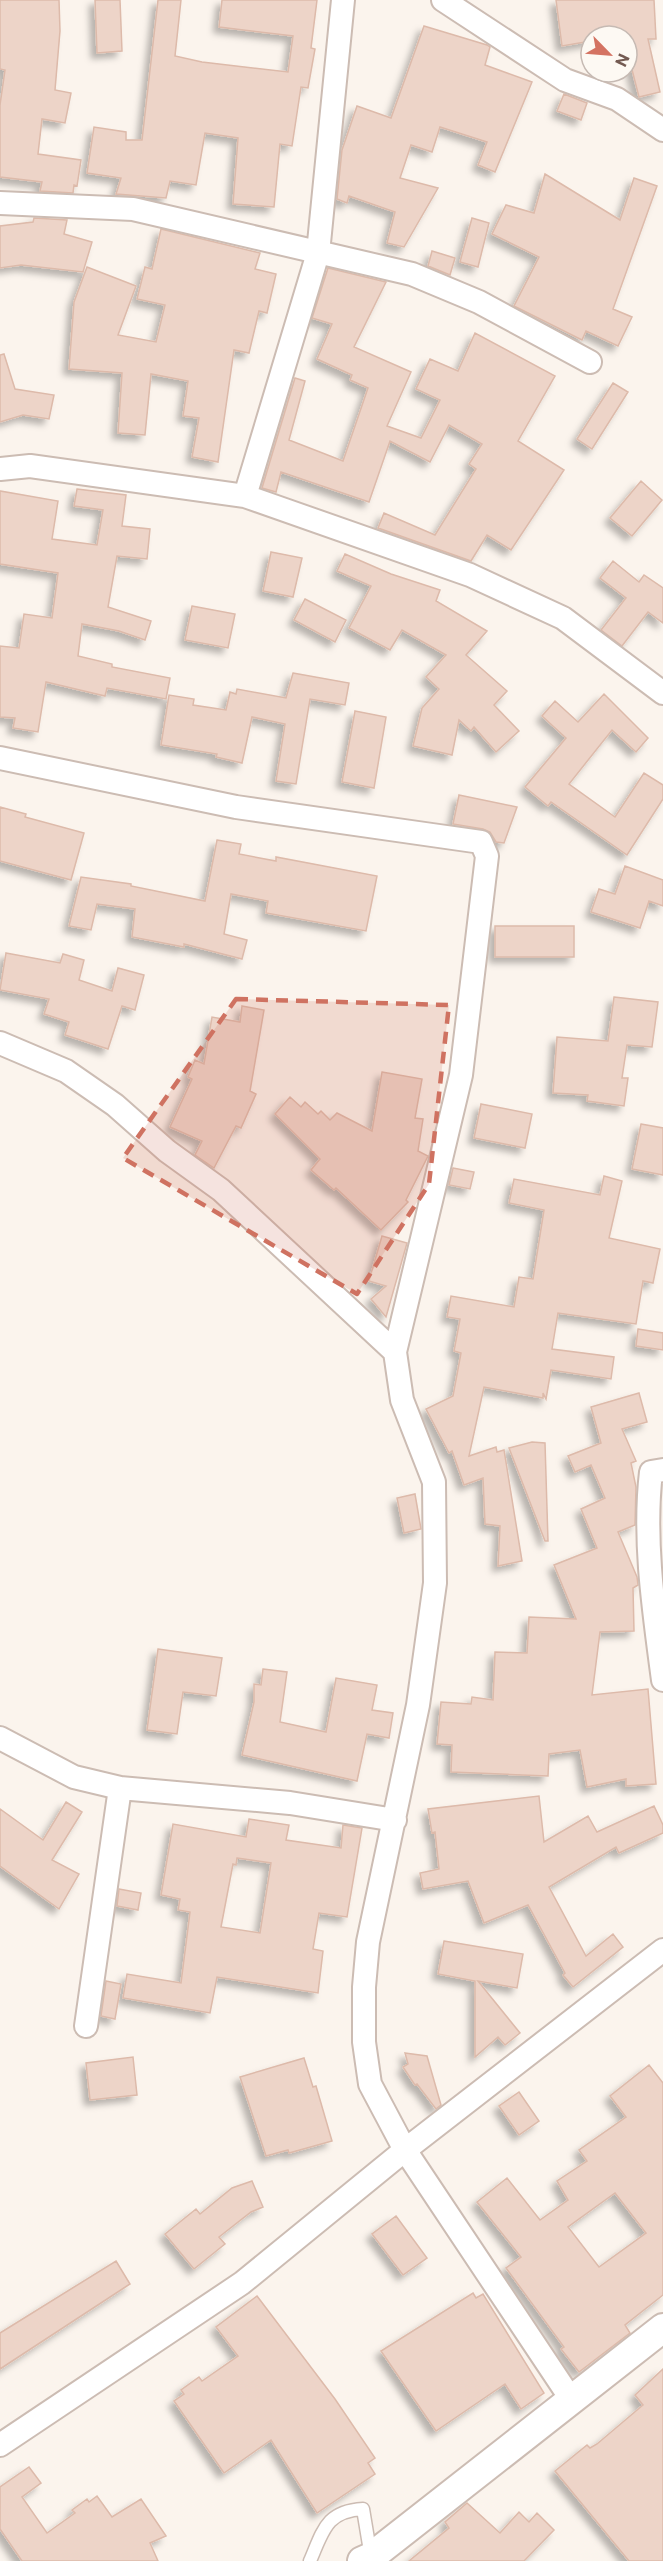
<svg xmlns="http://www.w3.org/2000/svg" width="663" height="2561" font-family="Commissioner,sans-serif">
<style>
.building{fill:#edd4c8;stroke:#ddbaaa;stroke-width:1.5;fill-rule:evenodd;filter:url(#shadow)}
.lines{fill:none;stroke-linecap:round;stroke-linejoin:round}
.service-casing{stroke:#ccbcb3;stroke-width:15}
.minor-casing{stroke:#ccbcb3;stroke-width:26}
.tertiary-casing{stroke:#ccbcb3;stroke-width:32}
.service{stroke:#fff;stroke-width:12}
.minor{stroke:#fff;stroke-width:22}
.tertiary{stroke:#fff;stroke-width:28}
.marked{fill:#cf7261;fill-opacity:0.2;stroke:#cf7261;stroke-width:4.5;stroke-dasharray:12 8;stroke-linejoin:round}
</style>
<defs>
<filter id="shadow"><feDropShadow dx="-5.5" dy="5.5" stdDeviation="3" flood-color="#0004"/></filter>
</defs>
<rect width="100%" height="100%" fill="#fbf4ed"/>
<path class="building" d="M0 0H59L60 31 55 90 71 93 65 123 42 119 38 154 81 160 77 186 74 185 73 193 40 191 42 182 0 177V105L5 70 0 69Z
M95 0H120L122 51 97 53Z
M158 0H181L175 56 202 62 288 72 293 36 219 27 222 0H317L311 48 315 49 308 88 301 87 292 146 280 144 274 207 233 204 238 138 205 133 196 185 170 181 166 198 116 194 121 178 87 173 94 127 126 132V140H142Z
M556 0H654L656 39H648L660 92 639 97 627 50V36H591V41L562 46Z
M424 26 487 45 490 47 485 65 532 82 495 172 478 165 487 142 440 127 432 152 411 145 400 178 438 188 404 247 387 243 395 212 349 196 347 203 337 199 342 150 357 106 391 118Z
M564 94 587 103 581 120 557 111Z
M545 174 620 220 634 178 657 186 613 309 632 317 618 346 586 331 582 340 514 306 539 257 492 234 506 205 534 213Z
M34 218 67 220 64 234 92 242 83 272 21 265 0 268V226L33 222Z
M472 218 489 223 478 267 460 262Z
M161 229 260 253 255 269 276 274 267 313 259 311 249 353 234 350 218 462 192 457 199 418 183 416 188 381 151 374 145 435 118 433 122 373 69 369 74 302 87 267 136 286 118 335 156 342 165 305 137 299 145 267 152 269Z
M432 251 455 258 450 275 428 266Z
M328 268 386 282 354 347 411 372 387 426 421 438 440 400 416 389 430 359 458 371 475 333 555 376 518 441 564 470 511 550 487 535 471 561 378 528 384 513 435 535 476 469 469 464 482 444 449 425 430 462 390 441 369 502 281 472 276 492 262 488 295 378 305 381 289 440 343 461 368 388 350 380 352 375 317 359 332 324 312 318Z
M4 354 15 389 54 395 49 419 23 415 0 422V355Z
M613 383 628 392 592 449 577 439Z
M641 481 662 500 632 536 610 518Z
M77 489 126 495 122 526 150 529 147 559 117 556 108 607 151 621 145 640 119 631 82 624 78 656 112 664V667L170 678 166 699 107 688 105 696 46 682 38 732 13 728 15 718 0 717V646L19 648 24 614 52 618 58 573 0 564V491L58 501 52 539 97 545 103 510 74 506Z
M271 552 302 558 293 597 263 591Z
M345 554 391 574 440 590 436 601 487 631 466 655 507 691 494 705 519 731 496 752 474 727 471 731 459 720 452 755 413 746 422 708 439 689 426 677 446 655 402 630 390 650 349 628 371 586 337 571Z
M613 561 639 582 644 575 663 588V623L648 612 622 646 601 630 626 598 600 578Z
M305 599 346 620 335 642 294 620Z
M192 606 235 614 228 648 185 640Z
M293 673 349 683 345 705 310 699 296 784 276 781 285 724 252 717 242 763 216 757 217 754 161 745 169 695 194 699 193 705 226 710 230 692 236 694 237 689 286 698Z
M604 694 648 738 636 752 612 730 569 784 615 817 644 773 663 785V799L627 855 551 802 548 806 525 787 566 738 542 716 555 701 578 722Z
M355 711 386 717 374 788 342 782Z
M459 795 517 807 504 843 496 842 490 832 483 829 453 824Z
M0 807 26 814 25 817 84 833 71 880 0 861Z
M217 840 241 844 239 854 276 861V857L377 876 366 931 266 913 268 901 231 894 224 934 247 940 242 959 184 944V947L132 937 135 909 97 904 91 930 69 926 81 877 131 884V886L205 901Z
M625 866 663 880V906L649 901 640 928 591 912 599 889 615 894Z
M495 926H574V957H495Z
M6 953 60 963 63 954 84 960 79 980 112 991 118 968 144 975 135 1010 122 1006 108 1049 65 1035 69 1022 44 1014 49 999 0 990Z
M614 997 658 1002 652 1047 627 1045 622 1078H628L624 1106 587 1101 588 1095 553 1093 557 1037 608 1041Z
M242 1006 264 1010 250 1091 256 1094 241 1128 236 1126 214 1168 195 1155 202 1141 170 1127 192 1079 188 1077 195 1060 204 1064 212 1017 240 1022Z
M382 1072 422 1079 415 1118 423 1119 418 1151 428 1156 406 1200 408 1202 381 1230 336 1188 334 1190 311 1170 320 1159 275 1114 290 1097 301 1107 305 1102 318 1114 321 1111 330 1120 337 1113 372 1131Z
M481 1104 532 1114 525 1148 474 1138Z
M641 1124 663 1128V1175L632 1169Z
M453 1168 474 1172 470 1189 449 1185Z
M604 1176 622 1181 609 1238 660 1249 653 1283 643 1281 636 1324 558 1313 552 1349 614 1357 611 1379 551 1370 546 1399 543 1393V1398L484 1387 469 1456 496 1447 497 1452 504 1450 522 1561 498 1566 500 1526 485 1524 483 1478 464 1485 452 1451 449 1453 426 1409 453 1396 461 1353 454 1351 460 1319 447 1317 451 1296 514 1307 519 1277 533 1279 544 1210 509 1203 514 1179 600 1195Z
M382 1236 407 1243 386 1317 371 1299 386 1286 369 1281Z
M638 1329 663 1333V1350L636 1346Z
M639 1393 647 1422 622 1429 636 1461 631 1463 636 1487 635 1525 618 1532 637 1577 638 1585 633 1588 634 1631 600 1632 592 1695 648 1689 656 1784 626 1786V1779L587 1787 580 1750 549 1754 548 1776 451 1772 452 1745 437 1744 441 1702 471 1704 472 1697 493 1700 495 1652 527 1653 529 1617 576 1619 554 1565 597 1548 581 1509 605 1498 591 1465 575 1472 568 1456 601 1443 591 1407Z
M532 1442 545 1443 548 1541H545L509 1448Z
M415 1494 421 1529 404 1533 397 1498Z
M158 1649 222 1658 216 1696 183 1692 177 1734 147 1730Z
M263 1669 287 1672 280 1722 326 1732 336 1678 377 1685 372 1710 393 1713 389 1738 367 1734 357 1781 242 1755 254 1702V1684L261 1685Z
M539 1796 544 1842 588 1816 597 1832 654 1806 663 1825V1833L619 1853 616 1847 549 1887 586 1956 613 1934 623 1947 573 1987 563 1975 565 1973 528 1905 484 1923 468 1881 423 1889 420 1873 439 1869 435 1832 432 1833 428 1809Z
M66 1802 82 1812 52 1860 79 1874 59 1909 0 1866V1809L43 1840Z
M249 1819 289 1825 286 1840 341 1848 343 1825 362 1828 347 1917 319 1913 313 1949 323 1951 318 1993 217 1977 210 2013 123 1998 127 1974 181 1983 190 1912 178 1910 180 1899 161 1895 173 1824 246 1837ZM237 1858 271 1863 260 1933 221 1927 233 1864 236 1865Z
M119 1889 141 1893 138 1910 117 1906Z
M444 1941 523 1954 517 1988 478 1981 520 2033 505 2045 498 2037 475 2057V1981L438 1974Z
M106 1981 121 1984 115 2019 101 2016Z
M405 2053 427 2056 441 2105 436 2109 417 2084 415 2085 403 2067 408 2064Z
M133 2057 137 2095 90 2100 86 2063Z
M304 2058 313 2087 316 2086 332 2141 289 2153 288 2150 266 2156 240 2077Z
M649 2065 663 2083V2295L625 2325 630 2333 579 2372 561 2349 564 2347 506 2268 521 2257 477 2202 507 2178 540 2220 568 2200 557 2181 587 2161 579 2150 626 2117 610 2096ZM615 2193 646 2233 599 2267 568 2227Z
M519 2092 539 2121 519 2135 499 2106Z
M252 2181 263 2207 251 2212 219 2237 225 2244 194 2269 165 2234 196 2209 200 2214 232 2188Z
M396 2216 427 2258 403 2275 372 2234Z
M116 2261 130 2284 0 2369V2333Z
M473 2293 476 2298 483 2294 544 2393 521 2409 505 2384 436 2431 381 2351Z
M257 2296 335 2399 375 2458 368 2463 375 2474 317 2513 271 2440 224 2473 174 2401 184 2394 181 2390 199 2377 202 2381 238 2356 216 2327Z
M663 2369V2561H629L555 2471 587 2445 590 2448 597 2444 643 2405 635 2395Z
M29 2467 41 2483 22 2497 47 2533 75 2513 72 2510 87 2499 89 2502 97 2496 112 2517 141 2499 166 2536 150 2543 158 2561H22L0 2529V2487Z
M467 2503 500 2533 519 2512 529 2522 537 2513 554 2530 524 2561H409L449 2528 445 2522Z"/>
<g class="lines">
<g class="service-casing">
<path id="service" d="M310 2561C323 2531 326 2511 363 2509L371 2557"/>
</g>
<g class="minor-casing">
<path id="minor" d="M443 0 565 80 617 99 663 130
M0 203 133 209 412 274 479 302 590 362
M0 469 30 466 245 496 470 575 563 618 663 693
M245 496 318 253 343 0
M0 758 236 807 481 842 487 856 461 1075 395 1352
M0 1043 66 1071 115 1105 167 1151 221 1190 395 1352 402 1400 434 1482 435 1583 418 1705 368 1942 364 1987V2042L370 2084 405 2150 571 2399
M663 1470 651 1472C643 1540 654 1612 663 1680
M0 1738 74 1777 120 1788 290 1803 395 1820
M86 2026 120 1788
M0 2445 242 2283 405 2150 663 1950"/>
</g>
<g class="tertiary-casing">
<path id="tertiary" d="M362 2561 371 2557 663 2328"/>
</g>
<use href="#service" class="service"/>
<use href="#minor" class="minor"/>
<use href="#tertiary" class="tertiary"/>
</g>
<path class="marked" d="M236 999 449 1005 429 1184 357 1294 123 1158Z"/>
<g transform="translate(609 54) rotate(115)"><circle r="28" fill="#fdf9f3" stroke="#c6bab3" stroke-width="1.5"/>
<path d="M0-4.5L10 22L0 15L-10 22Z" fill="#d47362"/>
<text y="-9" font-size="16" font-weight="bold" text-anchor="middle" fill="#745b52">N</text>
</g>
</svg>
